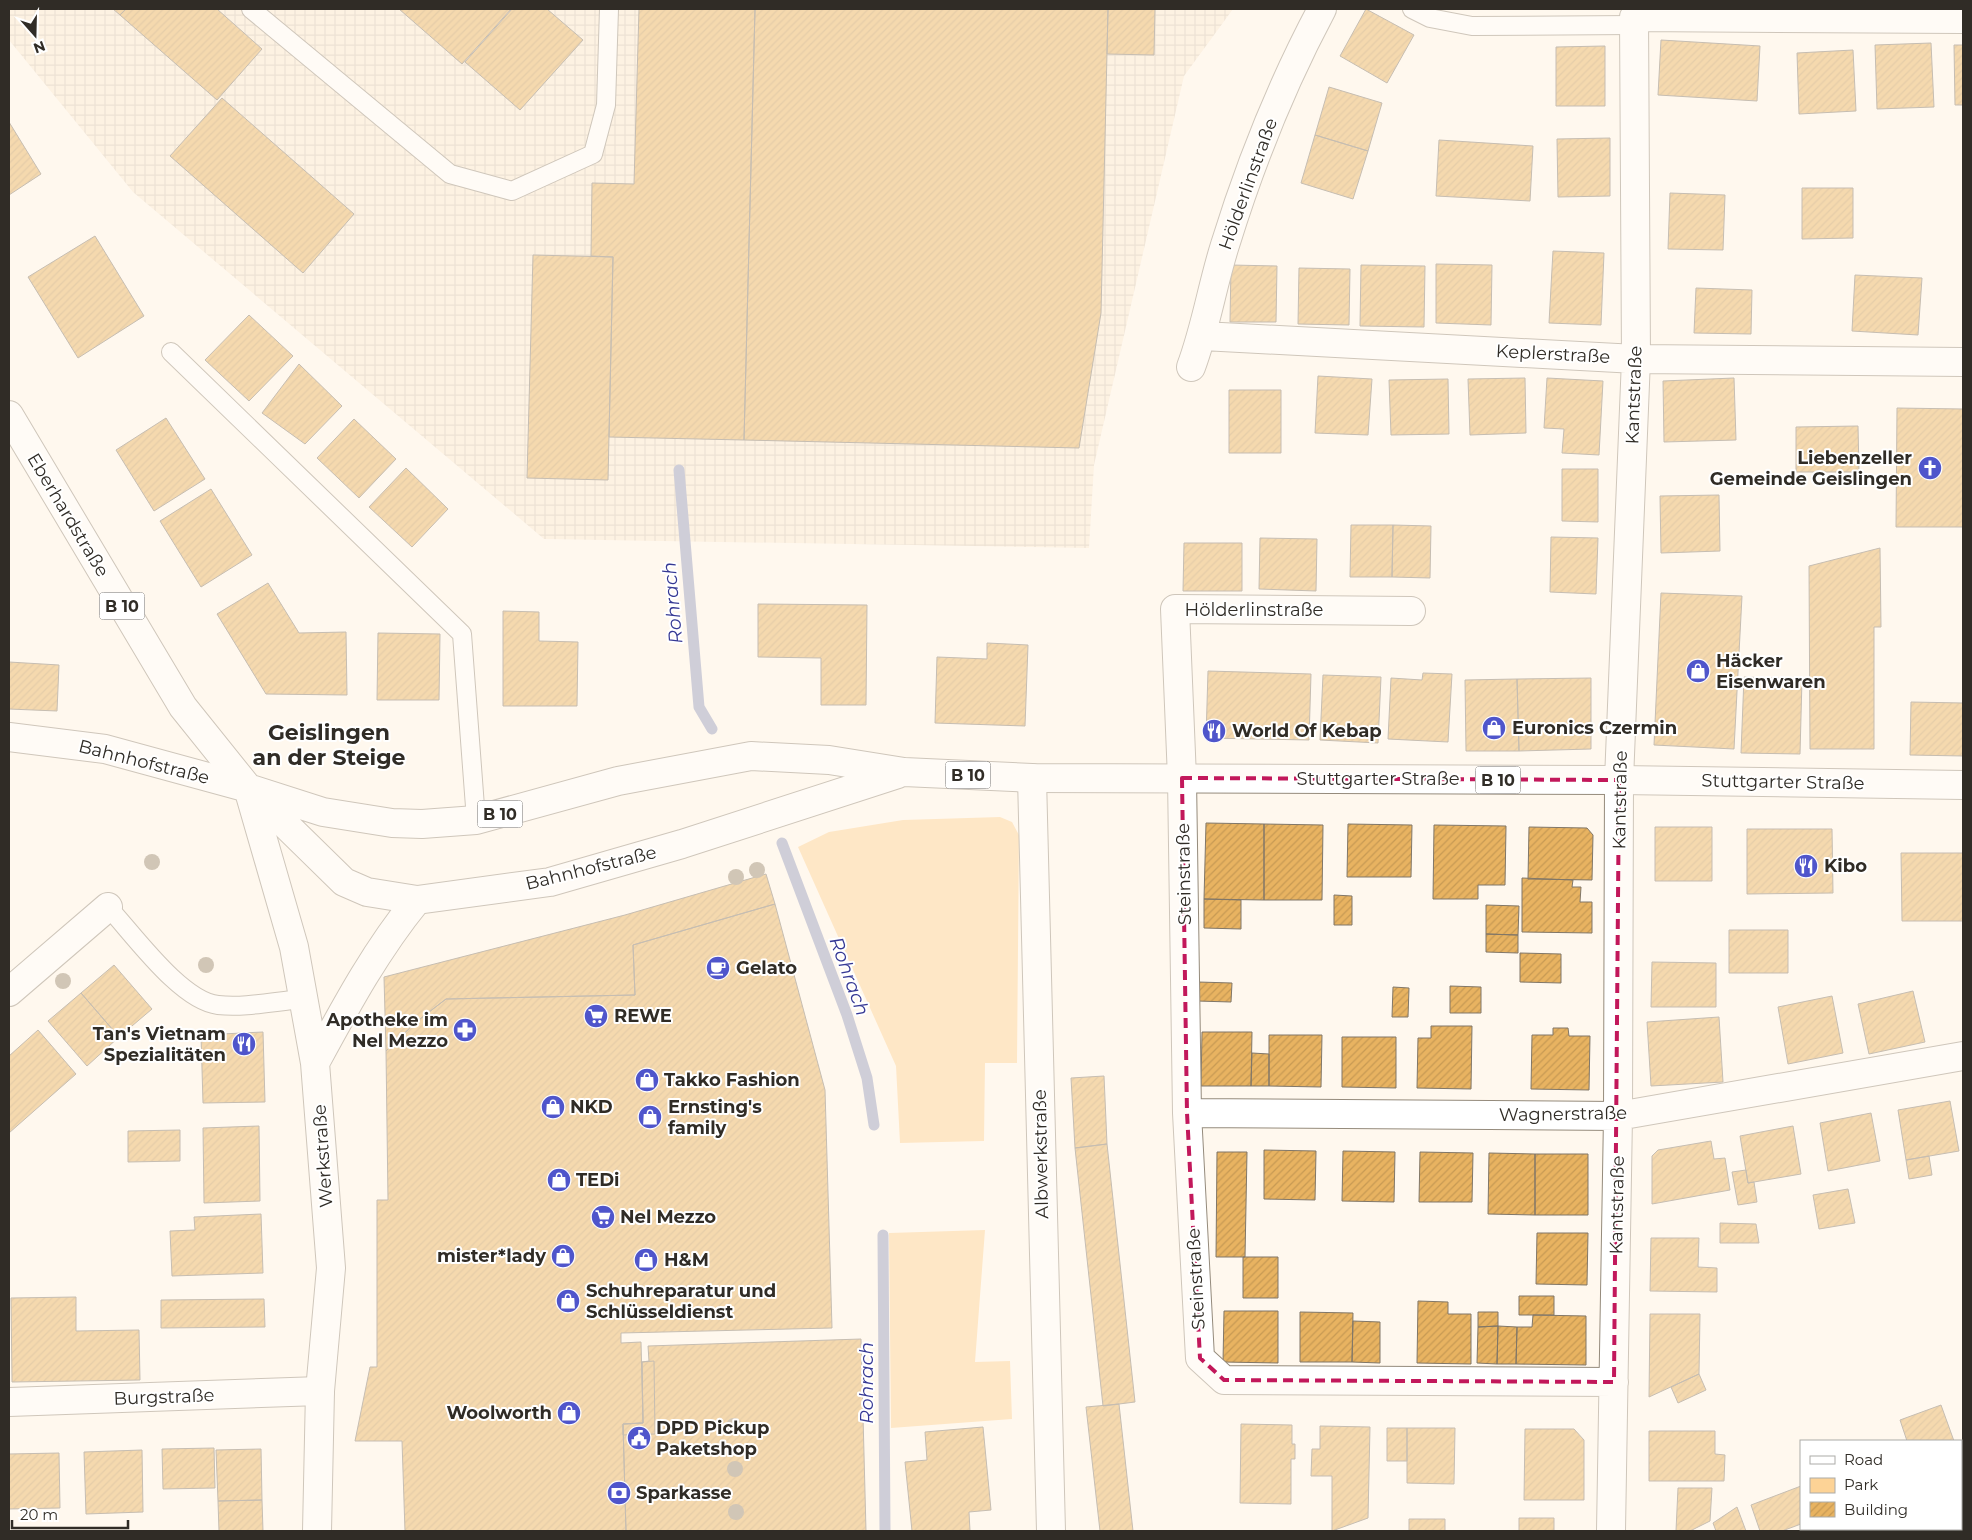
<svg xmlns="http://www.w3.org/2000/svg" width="1972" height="1540" font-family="Montserrat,sans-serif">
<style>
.industrial{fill:url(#industrial-grid)}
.green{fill:#fdd396}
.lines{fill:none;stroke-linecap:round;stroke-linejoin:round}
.stream{stroke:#969cbd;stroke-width:11}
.building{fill:url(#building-hatch);stroke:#817768}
.lane-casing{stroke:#958b7c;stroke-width:20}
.street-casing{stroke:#958b7c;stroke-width:30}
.secondary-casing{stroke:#958b7c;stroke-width:30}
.primary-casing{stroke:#958b7c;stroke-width:30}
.lane{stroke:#fff;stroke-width:18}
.street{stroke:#fff;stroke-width:28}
.secondary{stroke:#fff;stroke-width:28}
.primary{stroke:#fff;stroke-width:28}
.tree{fill:#998971}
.marked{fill:none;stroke:#c2185b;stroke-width:4;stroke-dasharray:10 6;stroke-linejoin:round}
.labels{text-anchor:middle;stroke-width:4;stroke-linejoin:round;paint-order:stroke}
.shield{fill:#fff;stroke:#6e6b67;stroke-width:1}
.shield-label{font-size:16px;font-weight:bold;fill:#302c26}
.street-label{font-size:18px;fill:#302c26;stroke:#fff}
.poi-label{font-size:18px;font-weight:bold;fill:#302c26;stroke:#fff;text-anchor:start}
.water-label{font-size:19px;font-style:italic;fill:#353894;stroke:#fff}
.district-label{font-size:22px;font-weight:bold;fill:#302c26;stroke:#fff}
</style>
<defs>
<pattern id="industrial-grid" width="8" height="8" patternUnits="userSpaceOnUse" patternTransform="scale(1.25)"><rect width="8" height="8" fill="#faead3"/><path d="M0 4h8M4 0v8" fill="none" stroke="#d7c9b5"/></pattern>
<pattern id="building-hatch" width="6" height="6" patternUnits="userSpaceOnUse" patternTransform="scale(1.25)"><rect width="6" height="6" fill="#e8b361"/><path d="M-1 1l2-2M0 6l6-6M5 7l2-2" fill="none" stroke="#c79a54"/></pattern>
</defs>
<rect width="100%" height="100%" fill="#fff8ee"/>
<path class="industrial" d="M9 9H1233L1184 76 1094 465 1089 548 544 539 133 192 9 40Z"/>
<path class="green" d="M1000 817 1012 822 1019 835 1017 1063H985L984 1141 900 1143 896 1066 798 847 829 832 903 820Z
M985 1230 975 1362 1010 1361 1012 1419 891 1428 889 1233Z"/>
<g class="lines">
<path class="stream" d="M679 470 699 707 712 729
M782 843 847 1015 867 1078 874 1125
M883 1235 885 1531"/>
</g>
<path class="building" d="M113 9H126L120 15Z
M126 9H217L262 49 217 100 120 15Z
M399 9H511L462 64Z
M512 9H547L583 40 520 110 465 62Z
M639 9H755L744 440 609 437 613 257 591 256 592 183 634 184Z
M755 9H1108L1101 313 1079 448 744 440Z
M1108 9H1155L1154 55 1107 54Z
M1366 9 1414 35 1387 83 1340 56Z
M1661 40 1760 46 1757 101 1658 95Z
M1931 43 1934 107 1877 109 1875 45Z
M1954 45H1963V105H1955Z
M1605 46V106H1556V47Z
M1853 50 1856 111 1799 114 1797 53Z
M1329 87 1382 103 1368 151 1315 135Z
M222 98 354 214 303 273 170 156Z
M9 122 41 174 9 195Z
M1315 135 1368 151 1353 199 1301 183Z
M1610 138V196L1558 197 1557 139Z
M1439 140 1533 146 1530 201 1436 196Z
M1802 188H1853V238L1802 239Z
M1670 193 1725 195 1723 250 1668 249Z
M95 236 144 316 78 358 28 277Z
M1553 251 1604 253 1601 325 1549 323Z
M533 255 613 257 608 480 527 478Z
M1436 264 1492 265 1491 325 1436 323Z
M1231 265 1277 266 1276 322H1230Z
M1361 265 1425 266 1424 327 1360 326Z
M1299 268 1350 269 1349 325 1298 324Z
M1855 275 1922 278 1918 335 1852 331Z
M1696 288 1752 290 1751 334 1694 333Z
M249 315 293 356 249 401 205 360Z
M299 364 342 406 305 444 262 413Z
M1318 376 1372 379 1368 435 1315 433Z
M1525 378 1526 433 1470 435 1468 379Z
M1547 378 1603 381 1599 455 1562 453 1564 429 1544 428Z
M1734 378 1736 440 1664 442 1663 381Z
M1448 379 1449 434 1391 435 1389 380Z
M1229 390H1281V453H1229Z
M1897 408 1963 409V527H1896Z
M166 418 205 479 154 511 116 450Z
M354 419 396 459 359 498 317 458Z
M1858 426 1859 472H1796V427Z
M406 468 448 509 412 547 369 507Z
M1562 469H1598V522L1562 521Z
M211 489 252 555 201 587 160 521Z
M1719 495 1720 551 1661 553 1660 496Z
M1351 525H1393L1392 577H1350Z
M1393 525 1431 526 1430 578 1392 577Z
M1551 537 1598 538 1596 594 1550 592Z
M1260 538 1317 539 1316 591 1259 589Z
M1184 543H1242V591H1183Z
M1880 548 1881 627H1874V749H1810L1809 566Z
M268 583 299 633 346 632 347 695 266 694 217 614Z
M1661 593 1742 596 1734 749 1654 745Z
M758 604 867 605 866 705H821V658L758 657Z
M503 611 539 612V641L578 642 577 706H503Z
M378 633 440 634 439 700H377Z
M987 643 1028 645 1025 726 935 723 937 657 987 659Z
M9 662 59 665 57 711 9 709Z
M1208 671 1311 674 1309 740 1206 738Z
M1423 673 1452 674 1448 742 1388 739 1391 678 1422 680Z
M1323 675 1381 677 1378 743 1320 740Z
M1744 677 1802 679 1800 754 1741 753Z
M1591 678V749L1519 751 1517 679Z
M1517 679 1519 751H1466L1465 680Z
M1911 702 1963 703V756L1910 755Z
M1206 823 1264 824V900L1204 899Z
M1264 824 1323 825 1322 900H1264Z
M1348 824 1412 825 1411 877H1347Z
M1434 825 1506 826 1505 885H1478V899H1433Z
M1529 827 1587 828 1593 835 1592 880 1528 879Z
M1655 827H1712V881H1655Z
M1747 829H1832L1833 893 1747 894Z
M1901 853H1963V921H1902Z
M766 874 775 904 633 945 635 995 446 999 416 1022 386 1051 384 977 625 915Z
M1522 878 1573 880 1572 887H1581L1580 902H1592V933L1522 932Z
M1334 895 1352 896V925H1334Z
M1204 899 1241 900V929L1204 928Z
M775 904 825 1090 832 1328 621 1333V1343L641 1342 643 1423 623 1424 626 1531H405L402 1441H355L370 1367H377V1200H388L386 1051 416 1022 446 999 635 995 633 945Z
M1486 905 1519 906 1518 935 1486 934Z
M1729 930H1788V973H1729Z
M1486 934 1518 935V953L1486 952Z
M1520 953 1561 954V983L1520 982Z
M1652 962 1716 963V1007H1651Z
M114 965 152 1009 119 1037 81 993Z
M1198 982 1232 983 1231 1002 1197 1001Z
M1450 986 1481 987V1013H1450Z
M1393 987 1409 988 1408 1017H1392Z
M1913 991 1925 1042 1869 1054 1858 1004Z
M81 993 119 1037 87 1066 48 1021Z
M1832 996 1843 1053 1788 1064 1778 1007Z
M1719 1017 1723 1082 1651 1086 1647 1022Z
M1431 1026H1472L1471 1089 1417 1088 1418 1038H1431Z
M1553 1028H1568L1569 1036H1590L1589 1090 1531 1089 1532 1035H1553Z
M38 1030 76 1074 9 1133V1056Z
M263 1032 265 1102 203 1103 201 1035Z
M1202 1032H1252L1251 1086H1201Z
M1269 1035H1322L1321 1087 1269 1086Z
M1342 1037H1396V1088L1342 1087Z
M1252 1053 1269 1054V1086H1251Z
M1104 1076 1107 1144 1075 1148 1071 1078Z
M1950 1101 1959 1151 1906 1160 1898 1110Z
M1871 1113 1880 1161 1828 1171 1820 1123Z
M259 1126 260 1201 204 1203 203 1128Z
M1793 1126 1801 1174 1748 1183 1740 1136Z
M180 1130V1161L128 1162V1131Z
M1711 1141 1714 1159 1725 1158 1730 1190 1652 1204V1156L1658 1150Z
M1107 1144 1135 1402 1103 1406 1075 1148Z
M1264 1150 1316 1151 1315 1200 1264 1199Z
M1343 1151 1395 1152 1394 1202 1342 1201Z
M1217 1152H1247L1245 1257H1216Z
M1420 1152 1473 1153 1472 1202H1419Z
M1489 1153 1535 1154V1215L1488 1214Z
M1535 1154H1588V1215H1535Z
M1929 1156 1932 1175 1909 1179 1906 1160Z
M1746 1170 1748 1183 1754 1182 1757 1202 1738 1205 1732 1172Z
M1848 1189 1855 1223 1819 1229 1813 1195Z
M261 1214 263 1273 172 1276 170 1231 195 1230 194 1217Z
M1720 1223 1756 1224 1759 1243H1720Z
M1537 1233H1588L1587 1285 1536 1284Z
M1651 1238H1699L1698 1267 1717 1268V1292L1650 1291Z
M1243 1257H1278V1298H1243Z
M1519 1296H1554V1315H1519Z
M76 1297V1331L139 1330 140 1380 12 1382 11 1298Z
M264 1299 265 1327 161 1328V1300Z
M1418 1301 1448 1302V1314H1471V1364L1417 1363Z
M1224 1311H1278V1363L1223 1362Z
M1300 1312 1353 1313 1352 1362H1300Z
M1478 1312H1498V1326L1478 1327Z
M1650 1314H1700L1699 1374 1649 1397Z
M1533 1315 1586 1316V1365L1516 1364 1517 1327H1532Z
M1353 1321 1380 1322V1363L1352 1362Z
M1498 1326 1497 1364 1477 1363 1478 1327Z
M1498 1326 1517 1327 1516 1364H1497Z
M861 1339 866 1531H626L623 1424 643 1423 642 1362 649 1361 648 1346Z
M654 1361 655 1434 623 1435V1424L643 1423 642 1362Z
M1699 1374 1706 1390 1678 1403 1671 1387Z
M1119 1404 1133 1531H1100L1086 1407Z
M1941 1405 1954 1441H1907L1900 1420Z
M1241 1424 1292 1425V1444H1295V1459H1291V1504L1240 1503Z
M1320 1426 1370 1427 1368 1518 1332 1531V1476H1311L1312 1449H1320Z
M983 1427 991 1510 969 1512 970 1531H912L905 1462 927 1460 925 1432Z
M1387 1428H1407V1461H1387Z
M1407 1428H1455L1454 1484 1407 1483Z
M1525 1429H1574L1584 1440V1500H1524Z
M1649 1431H1715V1454L1725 1455 1724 1481H1649Z
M214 1448 215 1488 163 1489 162 1449Z
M261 1449 262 1500 218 1501 216 1450Z
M142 1450 143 1512 86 1514 84 1452Z
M59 1453 60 1508 9 1509V1454Z
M1801 1486V1524L1782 1531H1760L1751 1505Z
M1678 1488H1712L1710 1521 1690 1531H1676Z
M262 1500 263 1531H219L218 1501Z
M1961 1505 1963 1512V1531H1915L1914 1529H1961Z
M1737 1507 1746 1531H1716L1713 1523Z
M1519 1518H1554V1531H1519Z
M1409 1519H1445V1531H1409Z
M1861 1529H1914L1915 1531H1861Z"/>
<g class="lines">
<g class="lane-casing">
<path id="lane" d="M251 9 450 174 512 191 593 154 606 105 609 9
M1412 9 1430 18 1472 26 1635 25
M171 352 462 634 476 820
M108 907C134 935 181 1001 218 1005 246 1008 276 1001 303 999"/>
</g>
<g class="street-casing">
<path id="street" d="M1203 336 1636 359 1963 362
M1191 367C1206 327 1212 286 1225 245 1250 164 1282 84 1322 9
M1411 611 1175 609 1182 778 1187 1113 1200 1358 1224 1380 1614 1382
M1032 778 1051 1531
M9 992 108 907
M1187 1113 1618 1116 1963 1056
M9 1402 320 1391
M1611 1531 1618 1116 1619 780 1636 359 1634 17 1963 19"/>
</g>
<g class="secondary-casing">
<path id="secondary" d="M9 737 105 749 248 788 294 947 315 1063 331 1268 320 1391 317 1531
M315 1063C346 1006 376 950 417 900"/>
</g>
<g class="primary-casing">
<path id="primary" d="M9 415 183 707 248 788 344 882 367 892 417 900 550 882 682 844 898 774
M248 788 323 812 392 823 422 824 476 820 618 781 751 756 829 760 904 772 1032 778 1619 780 1963 785"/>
</g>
<use href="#lane" class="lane"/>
<use href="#street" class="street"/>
<use href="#secondary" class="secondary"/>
<use href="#primary" class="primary"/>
</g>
<g class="tree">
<circle cx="152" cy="862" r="8"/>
<circle cx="757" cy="870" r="8"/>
<circle cx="736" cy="877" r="8"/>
<circle cx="206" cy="965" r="8"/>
<circle cx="63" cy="981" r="8"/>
<circle cx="734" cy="1426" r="8"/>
<circle cx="735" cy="1469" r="8"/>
<circle cx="736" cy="1512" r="8"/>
</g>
<path d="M0 0H1972V1540H0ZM1182 778 1619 780 1614 1382 1224 1380 1200 1358 1187 1113Z" fill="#fff8ee" fill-opacity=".55" fill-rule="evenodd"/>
<path class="marked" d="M1182 778 1619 780 1614 1382 1224 1380 1200 1358 1187 1113Z"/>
<defs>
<g id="church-disc" transform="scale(1.25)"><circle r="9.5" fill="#4f55cb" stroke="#fff"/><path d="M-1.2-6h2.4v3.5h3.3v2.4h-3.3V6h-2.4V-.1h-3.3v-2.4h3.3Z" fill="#fff"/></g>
<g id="shop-disc" transform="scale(1.25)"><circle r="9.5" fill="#4f55cb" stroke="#fff"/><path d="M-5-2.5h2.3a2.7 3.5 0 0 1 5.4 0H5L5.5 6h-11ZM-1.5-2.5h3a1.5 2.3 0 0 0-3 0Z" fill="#fff"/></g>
<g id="restaurant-disc" transform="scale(1.25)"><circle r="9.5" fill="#4f55cb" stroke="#fff"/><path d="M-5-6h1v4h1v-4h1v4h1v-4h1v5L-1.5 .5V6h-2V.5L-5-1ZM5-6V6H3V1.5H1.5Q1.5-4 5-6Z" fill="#fff"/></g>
<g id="cafe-disc" transform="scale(1.25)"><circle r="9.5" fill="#4f55cb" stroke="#fff"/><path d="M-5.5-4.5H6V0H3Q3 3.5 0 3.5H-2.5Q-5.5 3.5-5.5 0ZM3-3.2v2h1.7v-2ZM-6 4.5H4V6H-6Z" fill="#fff"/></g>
<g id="supermarket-disc" transform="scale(1.25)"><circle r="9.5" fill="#4f55cb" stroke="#fff"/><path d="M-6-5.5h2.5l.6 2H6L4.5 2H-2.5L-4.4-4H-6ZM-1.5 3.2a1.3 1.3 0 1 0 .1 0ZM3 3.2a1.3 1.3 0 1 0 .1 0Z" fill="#fff"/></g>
<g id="pharmacy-disc" transform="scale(1.25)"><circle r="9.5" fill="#4f55cb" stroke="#fff"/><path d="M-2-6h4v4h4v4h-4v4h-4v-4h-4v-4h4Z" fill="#fff"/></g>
<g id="civic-disc" transform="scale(1.25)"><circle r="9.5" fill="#4f55cb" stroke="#fff"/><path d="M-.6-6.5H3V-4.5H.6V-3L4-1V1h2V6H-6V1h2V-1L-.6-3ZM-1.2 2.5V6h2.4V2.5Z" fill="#fff"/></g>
<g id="bank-disc" transform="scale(1.25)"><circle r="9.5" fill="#4f55cb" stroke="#fff"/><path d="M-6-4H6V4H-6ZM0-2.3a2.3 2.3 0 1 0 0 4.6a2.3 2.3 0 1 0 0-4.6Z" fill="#fff"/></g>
</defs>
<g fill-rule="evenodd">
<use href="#church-disc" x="1930" y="468"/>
<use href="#shop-disc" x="1698" y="671"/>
<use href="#shop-disc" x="1494" y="728"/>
<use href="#restaurant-disc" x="1214" y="731"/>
<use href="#restaurant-disc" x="1806" y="866"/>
<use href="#cafe-disc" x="718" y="968"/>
<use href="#supermarket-disc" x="596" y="1016"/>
<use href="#pharmacy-disc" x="465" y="1030"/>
<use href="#restaurant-disc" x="244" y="1044"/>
<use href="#shop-disc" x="647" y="1080"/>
<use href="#shop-disc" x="553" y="1107"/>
<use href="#shop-disc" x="650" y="1117"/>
<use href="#shop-disc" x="559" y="1180"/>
<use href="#supermarket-disc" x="603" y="1217"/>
<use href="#shop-disc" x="563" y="1256"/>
<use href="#shop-disc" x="646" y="1260"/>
<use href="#shop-disc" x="568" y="1301"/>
<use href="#shop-disc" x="569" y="1413"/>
<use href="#civic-disc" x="639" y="1438"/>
<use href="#bank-disc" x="619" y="1493"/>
</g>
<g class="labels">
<g class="shield">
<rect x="99.5" y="592.5" width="45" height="27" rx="4"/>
<rect x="945.5" y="761.5" width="45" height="27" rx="4"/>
<rect x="1475.5" y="766.5" width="45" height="27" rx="4"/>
<rect x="477.5" y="800.5" width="45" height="27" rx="4"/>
</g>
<g class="shield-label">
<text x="122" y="612">B 10</text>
<text x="968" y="781">B 10</text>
<text x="1498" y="786">B 10</text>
<text x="500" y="820">B 10</text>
</g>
<g class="street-label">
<text transform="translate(1248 184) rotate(-70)" y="6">Hölderlinstraße</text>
<text transform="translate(1553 354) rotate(3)" y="6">Keplerstraße</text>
<text transform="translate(1634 395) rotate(-88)" y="6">Kantstraße</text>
<text transform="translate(68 515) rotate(59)" y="6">Eberhardstraße</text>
<text x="1254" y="616">Hölderlinstraße</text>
<text transform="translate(144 762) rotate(14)" y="6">Bahnhofstraße</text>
<text x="1378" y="785">Stuttgarter Straße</text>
<text transform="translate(1783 782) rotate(1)" y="6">Stuttgarter Straße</text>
<text transform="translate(1620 800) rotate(-89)" y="6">Kantstraße</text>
<text transform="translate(591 868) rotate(-14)" y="6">Bahnhofstraße</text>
<text transform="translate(1184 874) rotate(-91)" y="6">Steinstraße</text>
<text transform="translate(1563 1114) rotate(-1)" y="6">Wagnerstraße</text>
<text transform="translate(1041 1154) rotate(-91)" y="6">Albwerkstraße</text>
<text transform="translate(323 1156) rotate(-94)" y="6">Werkstraße</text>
<text transform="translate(1617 1205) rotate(-89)" y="6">Kantstraße</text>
<text transform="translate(1196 1279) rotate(-93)" y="6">Steinstraße</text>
<text transform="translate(164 1397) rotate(-2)" y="6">Burgstraße</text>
</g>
<g class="poi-label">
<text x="1912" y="464" text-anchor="end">Liebenzeller<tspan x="1912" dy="21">Gemeinde Geislingen</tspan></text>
<text x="1716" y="667">Häcker<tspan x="1716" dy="21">Eisenwaren</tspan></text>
<text x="1512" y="734">Euronics Czermin</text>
<text x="1232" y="737">World Of Kebap</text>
<text x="1824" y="872">Kibo</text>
<text x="736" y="974">Gelato</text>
<text x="614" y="1022">REWE</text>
<text x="448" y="1026" text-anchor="end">Apotheke im<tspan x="448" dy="21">Nel Mezzo</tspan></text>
<text x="226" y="1040" text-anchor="end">Tan's Vietnam<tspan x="226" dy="21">Spezialitäten</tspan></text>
<text x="664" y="1086">Takko Fashion</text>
<text x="570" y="1113">NKD</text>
<text x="668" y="1113">Ernsting's<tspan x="668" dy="21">family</tspan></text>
<text x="576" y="1186">TEDi</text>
<text x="620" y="1223">Nel Mezzo</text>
<text x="546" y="1262" text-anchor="end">mister*lady</text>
<text x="664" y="1266">H&amp;M</text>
<text x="586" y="1297">Schuhreparatur und<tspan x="586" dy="21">Schlüsseldienst</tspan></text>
<text x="552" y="1419" text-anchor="end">Woolworth</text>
<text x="656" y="1434">DPD Pickup<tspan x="656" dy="21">Paketshop</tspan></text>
<text x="636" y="1499">Sparkasse</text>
</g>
<g class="water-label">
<text transform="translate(672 603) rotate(-95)" y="7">Rohrach</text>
<text transform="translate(850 976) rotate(70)" y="7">Rohrach</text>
<text transform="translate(866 1383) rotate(-90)" y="7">Rohrach</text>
</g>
<g class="district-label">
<text x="329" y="740">Geislingen<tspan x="329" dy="25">an der Steige</tspan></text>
</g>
</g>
<rect width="1972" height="1540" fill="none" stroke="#302c26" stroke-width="20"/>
<rect x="1800" y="1440" width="162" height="90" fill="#ffffff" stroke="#acaba8"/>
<rect x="1810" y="1456" width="25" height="8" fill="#ffffff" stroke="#acaba8"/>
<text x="1844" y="1465" font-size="15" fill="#302c26">Road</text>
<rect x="1810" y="1478" width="25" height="15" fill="#fdd396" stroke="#acaba8"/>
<text x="1844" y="1490" font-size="15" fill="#302c26">Park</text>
<rect x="1810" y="1502" width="25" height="15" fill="url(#building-hatch)" stroke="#acaba8"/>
<text x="1844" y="1515" font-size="15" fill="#302c26">Building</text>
<g transform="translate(35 35) rotate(160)" stroke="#ffffff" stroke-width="4" paint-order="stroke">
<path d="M0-4L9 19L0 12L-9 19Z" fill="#302c26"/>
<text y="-8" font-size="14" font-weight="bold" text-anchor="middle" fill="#302c26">N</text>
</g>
<path d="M12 1520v8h116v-8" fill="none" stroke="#302c26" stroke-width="2.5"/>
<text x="20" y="1520" font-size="15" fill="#302c26" stroke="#ffffff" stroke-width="4" paint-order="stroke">20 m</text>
</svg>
